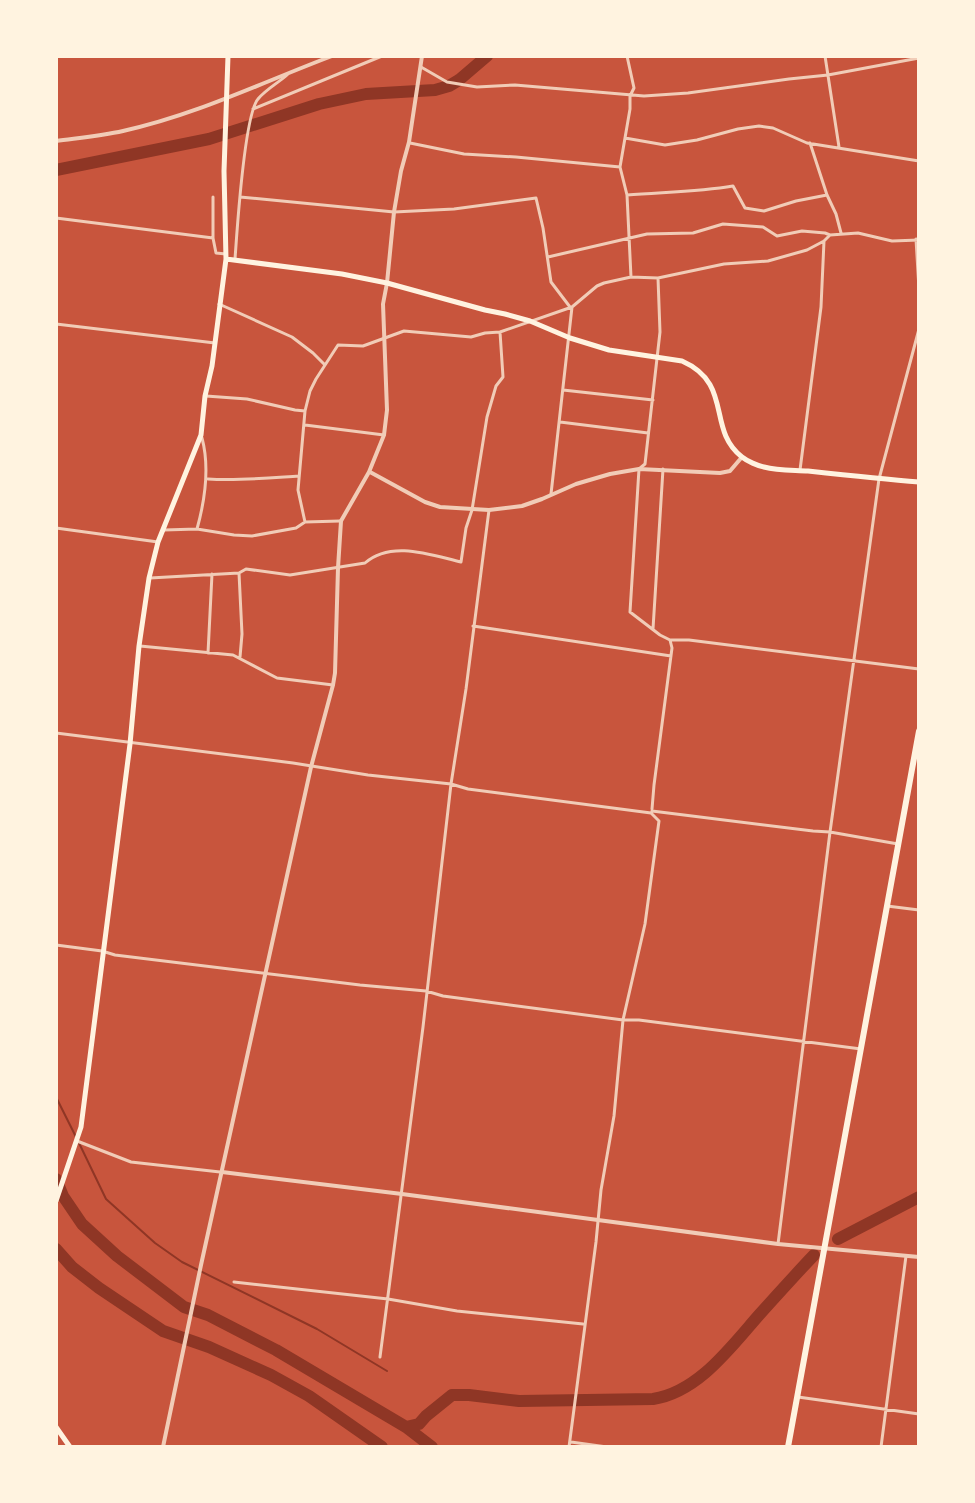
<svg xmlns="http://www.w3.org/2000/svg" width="975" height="1503" font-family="'Asap Condensed',sans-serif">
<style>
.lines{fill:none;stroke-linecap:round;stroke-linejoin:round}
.stream{stroke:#8f3625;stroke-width:2}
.river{stroke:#8f3625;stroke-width:12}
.minor{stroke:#f1ccb7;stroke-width:3}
.tertiary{stroke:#f1ccb7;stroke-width:4}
.secondary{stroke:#fff3e0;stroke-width:5}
.primary{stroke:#fff3e0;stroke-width:5}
.trunk{stroke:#fff3e0;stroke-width:6}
</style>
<rect width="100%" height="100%" fill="#c8553d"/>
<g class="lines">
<path class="stream" d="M56 1097 76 1137
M79 1143 106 1199 155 1243 182 1262 317 1329 387 1371"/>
<path class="river" d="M56 170 209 139 319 104 366 94 435 90 449 86 459 80 487 56
M56 1179 63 1196 82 1224 117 1256 184 1307 208 1315 276 1350 406 1427 432 1447
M838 1239 919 1197
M56 1249 72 1267 99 1288 163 1331 209 1347 271 1375 309 1396 382 1447
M406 1427 419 1424 426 1416 452 1395H469L519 1401 653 1399C698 1392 730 1348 759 1315 777 1295 795 1275 814 1255"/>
<path class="minor" d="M627 56 634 88 630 96V109L620 167 627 195 631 277
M825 56 839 147
M421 67 447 82 477 87 515 85 644 96 688 93 789 79 828 75 919 58
M253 109 382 56
M625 138 665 145 697 140 738 129 759 126 773 128 807 143 919 161
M410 143 464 154 516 157 620 167
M810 143 827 195 836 214 841 233
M627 195C663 192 698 192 733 186L745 208 764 211 796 201 827 195
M213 197V238L216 253 226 254
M240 197 394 212 454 209 536 198 543 228 551 282 570 307
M56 218 213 238
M916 239 919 289
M548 257 647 234 693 233 723 224 763 227 777 236 802 231 825 233 830 235 858 233 892 241 919 240
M235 259C237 232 244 115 258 99 265 90 278 83 287 75
M658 278 660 332 645 464 639 469 630 612 660 635 670 640H689L919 669
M219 304 292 337 313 353 325 365
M56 324 215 343
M563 390 653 400
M206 396 247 399 295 410 305 411
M560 422 648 433
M305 425 384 435
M800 470 821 307 824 241
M208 479C239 481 269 478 299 476
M551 494 572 307
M305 522 298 490 305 411 310 391 316 379 338 345 363 346 404 331 471 337 485 333 500 332 572 307 597 286 604 283 631 277 658 278 724 264 768 261 807 250 824 241 830 235
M56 528 158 542
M197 529C205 500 210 468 202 438
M164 530 197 529 234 535 252 536 296 528 305 522 340 521
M239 573 242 634 240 657
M150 578 239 573 246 569 290 575 365 563C391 540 431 555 461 562L466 528 472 510 487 417 496 386 503 377 500 332
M473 626 671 656
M653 629 663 469
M140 646 233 655 277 678 333 685
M208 653 212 574
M56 733 293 763 368 775 451 784 468 789 651 813 659 821 645 924 623 1020 614 1116 601 1190 596 1242 569 1447
M652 809 654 785 672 648 670 640
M652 811 813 831 830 832 898 844
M887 906 919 910
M56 945 102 951 115 955 360 985 426 991 443 996 623 1020H639L861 1049
M77 1141 131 1162 220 1172
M778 1244 830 832 879 479 919 329
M234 1282 388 1299 457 1311 583 1324
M380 1357 423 1027 451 784 466 689 489 510
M798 1397 919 1414
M571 1442 607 1447
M881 1447 906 1256"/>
<path class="tertiary" d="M56 141C78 138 101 136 123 131 196 115 263 82 332 56
M370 472 425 502 440 507 489 510 522 506 542 499 576 484 610 474 639 469 720 473 730 471 742 457
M222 1172 402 1194 778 1244 919 1257
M163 1447 201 1265 311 767 333 685 335 673 338 568 341 521 369 472 384 435 387 410 383 304 387 283 394 212 401 171 409 142 422 56"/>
<path class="secondary" d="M226 259 342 274 387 283 485 310 505 314 530 321 570 338 609 350 682 361C734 384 706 429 742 457 747 461 758 466 764 467 778 471 794 470 808 471 845 475 882 479 919 482
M56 1201 81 1127 130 744 139 646 149 578 158 542 201 435 205 396 212 366 226 259 224 171 228 56"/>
<path class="primary" d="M56 1427 70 1447"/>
<path class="trunk" d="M788 1447 919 731"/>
</g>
<rect width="975" height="1503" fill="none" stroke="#fff3e0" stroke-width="116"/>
</svg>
